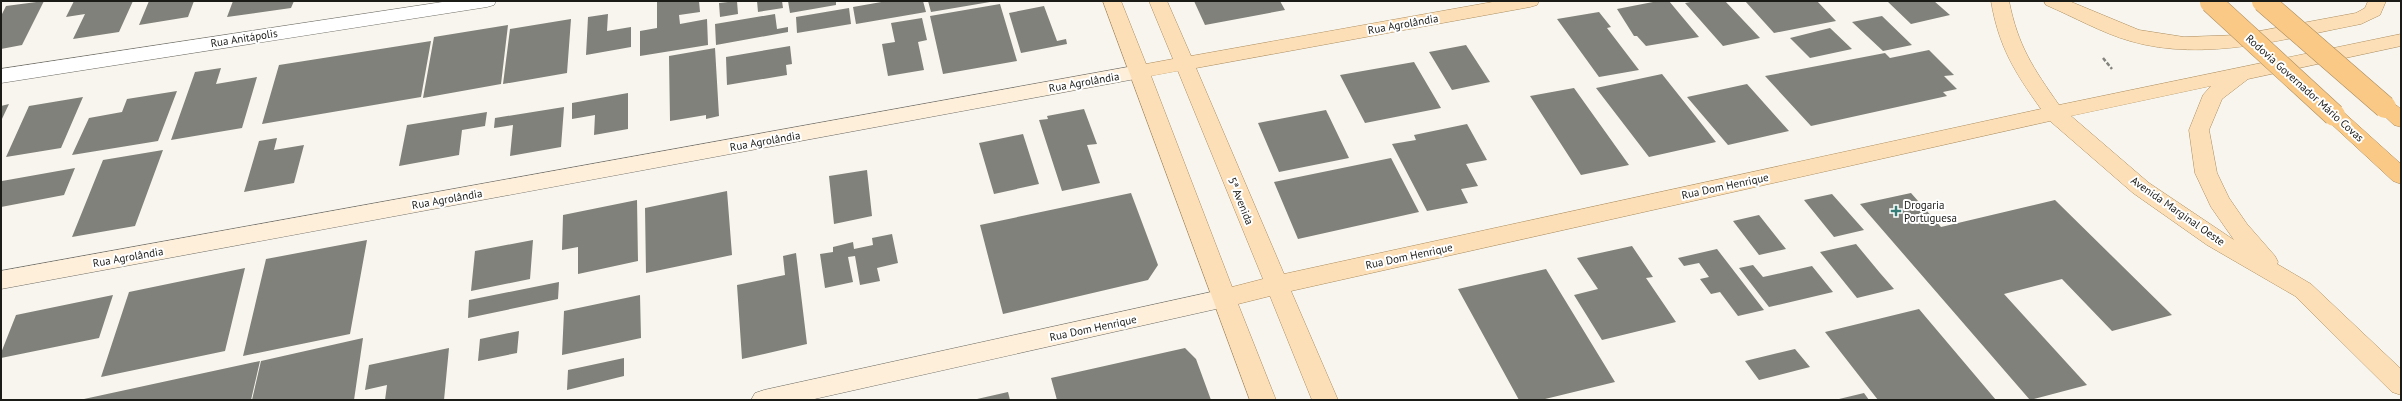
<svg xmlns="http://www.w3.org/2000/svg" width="2402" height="401" font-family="'PT Sans',sans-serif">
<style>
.building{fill:#80817a}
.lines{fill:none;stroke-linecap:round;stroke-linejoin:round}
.street-casing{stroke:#6f6d66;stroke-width:1}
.secondary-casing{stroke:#6f6d66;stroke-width:1}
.primary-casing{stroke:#ac8c5f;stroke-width:1}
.highway-casing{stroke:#ac8c5f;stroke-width:1}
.path{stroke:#83827d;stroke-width:2.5;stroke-dasharray:4 2;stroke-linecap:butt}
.street{fill:#fff;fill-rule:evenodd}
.secondary{fill:#feefda;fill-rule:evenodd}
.primary{fill:#fcdfb6;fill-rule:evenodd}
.highway{fill:#fac985;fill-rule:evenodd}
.highway-bridge-casing{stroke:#ac8c5f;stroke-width:23;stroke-linecap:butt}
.highway-bridge{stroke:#fac985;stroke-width:22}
.poi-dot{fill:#367d77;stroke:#fff;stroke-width:1.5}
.labels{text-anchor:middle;stroke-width:4;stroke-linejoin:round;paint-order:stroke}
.street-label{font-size:11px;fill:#1b1b18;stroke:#fff}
.poi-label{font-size:11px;fill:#1b1b18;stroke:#fff;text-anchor:start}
</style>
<rect width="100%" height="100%" fill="#f7f5ed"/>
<path class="building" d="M44 1 22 45 1 49V16L6 6Z
M74 1H133L119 32 73 39 85 14 66 17Z
M149 1H194L188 17 139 25Z
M233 1H294L291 8 227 17Z
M657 1H699L700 12 679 15 680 24 707 19 708 45 640 56V31L657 28Z
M737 1 738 14 720 17 719 3Z
M757 1H782L783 8 758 12Z
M788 1H836V5L790 13Z
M887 1H923L926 12 856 24 853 7Z
M928 1H990V2L931 12Z
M1194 1H1280L1285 10 1205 25Z
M1658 1H1669L1699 37 1646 46 1637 36H1634L1617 9Z
M1696 1H1725L1760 38 1723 46 1685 3Z
M1745 1H1817L1836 21 1774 33Z
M1887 1H1934L1950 15 1911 24Z
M1000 4 1017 61 943 74 930 16Z
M1044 6 1057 41 1066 39 1067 44 1021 53 1009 13Z
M849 8 851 24 797 33 796 17Z
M1599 12 1611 27 1607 28 1639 70 1599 77 1557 19Z
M608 14 607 31 631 27V47L586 55 588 17Z
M775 14 777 29 788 27V32L716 45 715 24Z
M1882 16 1912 45 1883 51 1852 22Z
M922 18 927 40 918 42 924 70 888 76 882 44 895 42 891 23Z
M571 19 567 73 503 84 510 29Z
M508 25 501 84 423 98 434 37Z
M1830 28 1852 49 1810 58 1790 38Z
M431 41 421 97 262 124 279 65Z
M1466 45 1490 82 1452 90 1429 52Z
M790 46 792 64 786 65 787 75 727 85 726 57Z
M715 48 719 116 706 119V115L670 121 669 56Z
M1929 50 1954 75 1944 76 1957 89 1943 92 1947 96 1811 126 1765 76 1885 53 1890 58Z
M1414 62 1441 108 1365 123 1340 75Z
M221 68 216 84 257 77 242 128 171 140 195 72Z
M1662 74 1716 142 1649 157 1596 88Z
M1747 84 1789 131 1728 145 1687 97Z
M1574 88 1629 165 1581 175 1530 96Z
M177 91 158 141 72 155 89 118 122 112 127 99Z
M628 93V129L594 135 595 115 572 119V103Z
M83 97 61 148 6 157 29 106Z
M9 104 1 121V106Z
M564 107 561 147 510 156 513 125 494 128 495 118Z
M1084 109 1097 144 1087 145 1100 183 1062 191 1039 120 1048 119 1047 116Z
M1326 110 1349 158 1279 172 1258 123Z
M487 112 485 126 462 130 459 155 399 166 407 125Z
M1467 124 1487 160 1466 164 1478 186 1461 189 1468 203 1427 211 1392 144 1416 140 1414 135Z
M1023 134 1039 184 994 194 979 143Z
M277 138 274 150 304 145 294 183 244 192 259 141Z
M163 150 135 226 72 237 103 160Z
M1391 158 1419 212 1298 239 1274 182Z
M75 168 64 195 1 207 2 181Z
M867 170 872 216 834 224 829 176Z
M727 191 732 255 646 273 645 208Z
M1131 193 1158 265 1148 280 1003 314 980 225Z
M1911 193 1941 227 2055 200 2172 315 2112 331 2062 279 2004 294 2087 385 2030 400 1860 204Z
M1832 194 1864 230 1834 237 1804 200Z
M637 200 638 261 578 274V247L562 250 563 215Z
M1759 215 1786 249 1759 255 1733 221Z
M892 234 898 263 877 268 880 281 860 285 855 256 848 257 853 282 825 288 820 254 833 252V247L853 242 854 249 873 245 872 238Z
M367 240 350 334 243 356 266 259Z
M533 240 530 279 471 291 475 251Z
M1856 244 1880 273 1894 289 1857 298 1820 252Z
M1632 246 1653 277 1646 278 1676 322 1602 340 1574 295 1598 289 1577 258Z
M1717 249 1764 310 1738 316 1720 292 1711 294 1700 279 1709 277 1699 263 1684 266 1678 258Z
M796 253 807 344 742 359 737 285 785 275 783 256Z
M1753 265 1763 277 1812 266 1833 292 1769 307 1739 268Z
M245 268 225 351 101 377 129 292Z
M1546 269 1615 382 1541 400H1519L1458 289Z
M559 282 558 299 468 318 469 300Z
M113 295 99 338 1 358V353L16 315Z
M640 295 641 338 562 355 564 311Z
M1919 309 1996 400H1878L1825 332Z
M519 331 517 353 478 361 480 339Z
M363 338 354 400H252L261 361Z
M449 348 444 400H385L387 385 365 390 369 365Z
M1185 348 1196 359 1211 400H1057L1051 378Z
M1795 349 1810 367 1759 380 1745 361Z
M624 358V376L567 390 568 370Z
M260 361 251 400H84V399Z
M1008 392 1010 400H977V399Z
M1864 393 1869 400H1839V399Z"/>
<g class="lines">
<g class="street-casing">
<path id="street" d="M449 1H496L494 5 487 7 1 83V69Z"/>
</g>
<g class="secondary-casing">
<path id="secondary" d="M1139 65 1146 67 1149 72 1146 77 1 289V271Z
M1225 289 1233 292 1237 298 1233 304 1225 307 810 400H751L755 393 764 390Z"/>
</g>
<g class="primary-casing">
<path id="primary" d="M1103 1H1121L1146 64 1173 59 1149 1H1167L1191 56 1498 1H1539L1537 5 1530 7 1196 68 1284 274 2041 109C2014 71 1999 47 1991 1H2009C2018 46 2033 68 2059 105L2401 34V46L2248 79 2222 99 2209 130 2217 173 2229 198 2247 224 2275 256 2278 262 2277 264 2311 284 2401 369V395L2392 392 2295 296 2207 245 2133 193 2050 121 1291 291 1338 400H1312L1270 296 1238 304 1276 400H1250ZM1178 71 1263 279 1232 287 1151 76ZM2211 86 2203 95 2189 130 2195 173 2211 207 2234 240 2149 183 2071 116Z
M2044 1H2069L2139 30 2184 37 2238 35 2356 13 2365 8 2368 1H2386L2380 15 2361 24C2287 38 2205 63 2130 41 2102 33 2074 17 2046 5Z"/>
</g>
<g class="highway-casing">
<path id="highway" d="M2385 100 2392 102 2401 109V127L2394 125 2375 107 2378 102Z
M2334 108 2341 110 2401 164V184L2393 181 2327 120 2324 115 2327 110Z"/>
</g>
<path class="path" d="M2103 58 2112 69"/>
<use href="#street" class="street"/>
<use href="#secondary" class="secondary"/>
<use href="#primary" class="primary"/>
<use href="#highway" class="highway"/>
<g class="highway-bridge-casing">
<path id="highway-bridge" d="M2263 1 2385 107
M2211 2 2334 115"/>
</g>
<use href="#highway-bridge" class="highway-bridge"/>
</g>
<path class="poi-dot" d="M1894 205h4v4h4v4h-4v4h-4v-4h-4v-4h4z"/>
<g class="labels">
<g class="street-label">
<text transform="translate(1403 24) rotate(-10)" y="4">Rua Agrolândia</text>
<text transform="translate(244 38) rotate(-9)" y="4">Rua Anitápolis</text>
<text transform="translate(1084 82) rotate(-10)" y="4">Rua Agrolândia</text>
<text transform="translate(2305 88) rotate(42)" y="4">Rodovia Governador Mário Covas</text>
<text transform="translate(765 141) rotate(-10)" y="4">Rua Agrolândia</text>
<text transform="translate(1725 186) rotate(-12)" y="4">Rua Dom Henrique</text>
<text transform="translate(447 199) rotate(-10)" y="4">Rua Agrolândia</text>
<text transform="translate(1241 201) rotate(68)" y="4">5ª Avenida</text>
<text transform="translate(2178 211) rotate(35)" y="4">Avenida Marginal Oeste</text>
<text transform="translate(1409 256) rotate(-12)" y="4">Rua Dom Henrique</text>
<text transform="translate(128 257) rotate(-10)" y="4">Rua Agrolândia</text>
<text transform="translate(1093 328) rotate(-12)" y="4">Rua Dom Henrique</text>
</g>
<g class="poi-label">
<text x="1904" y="209">Drogaria<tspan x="1904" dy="13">Portuguesa</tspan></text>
</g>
</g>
<rect width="2402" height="401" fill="none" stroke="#1b1b18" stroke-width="4"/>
</svg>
